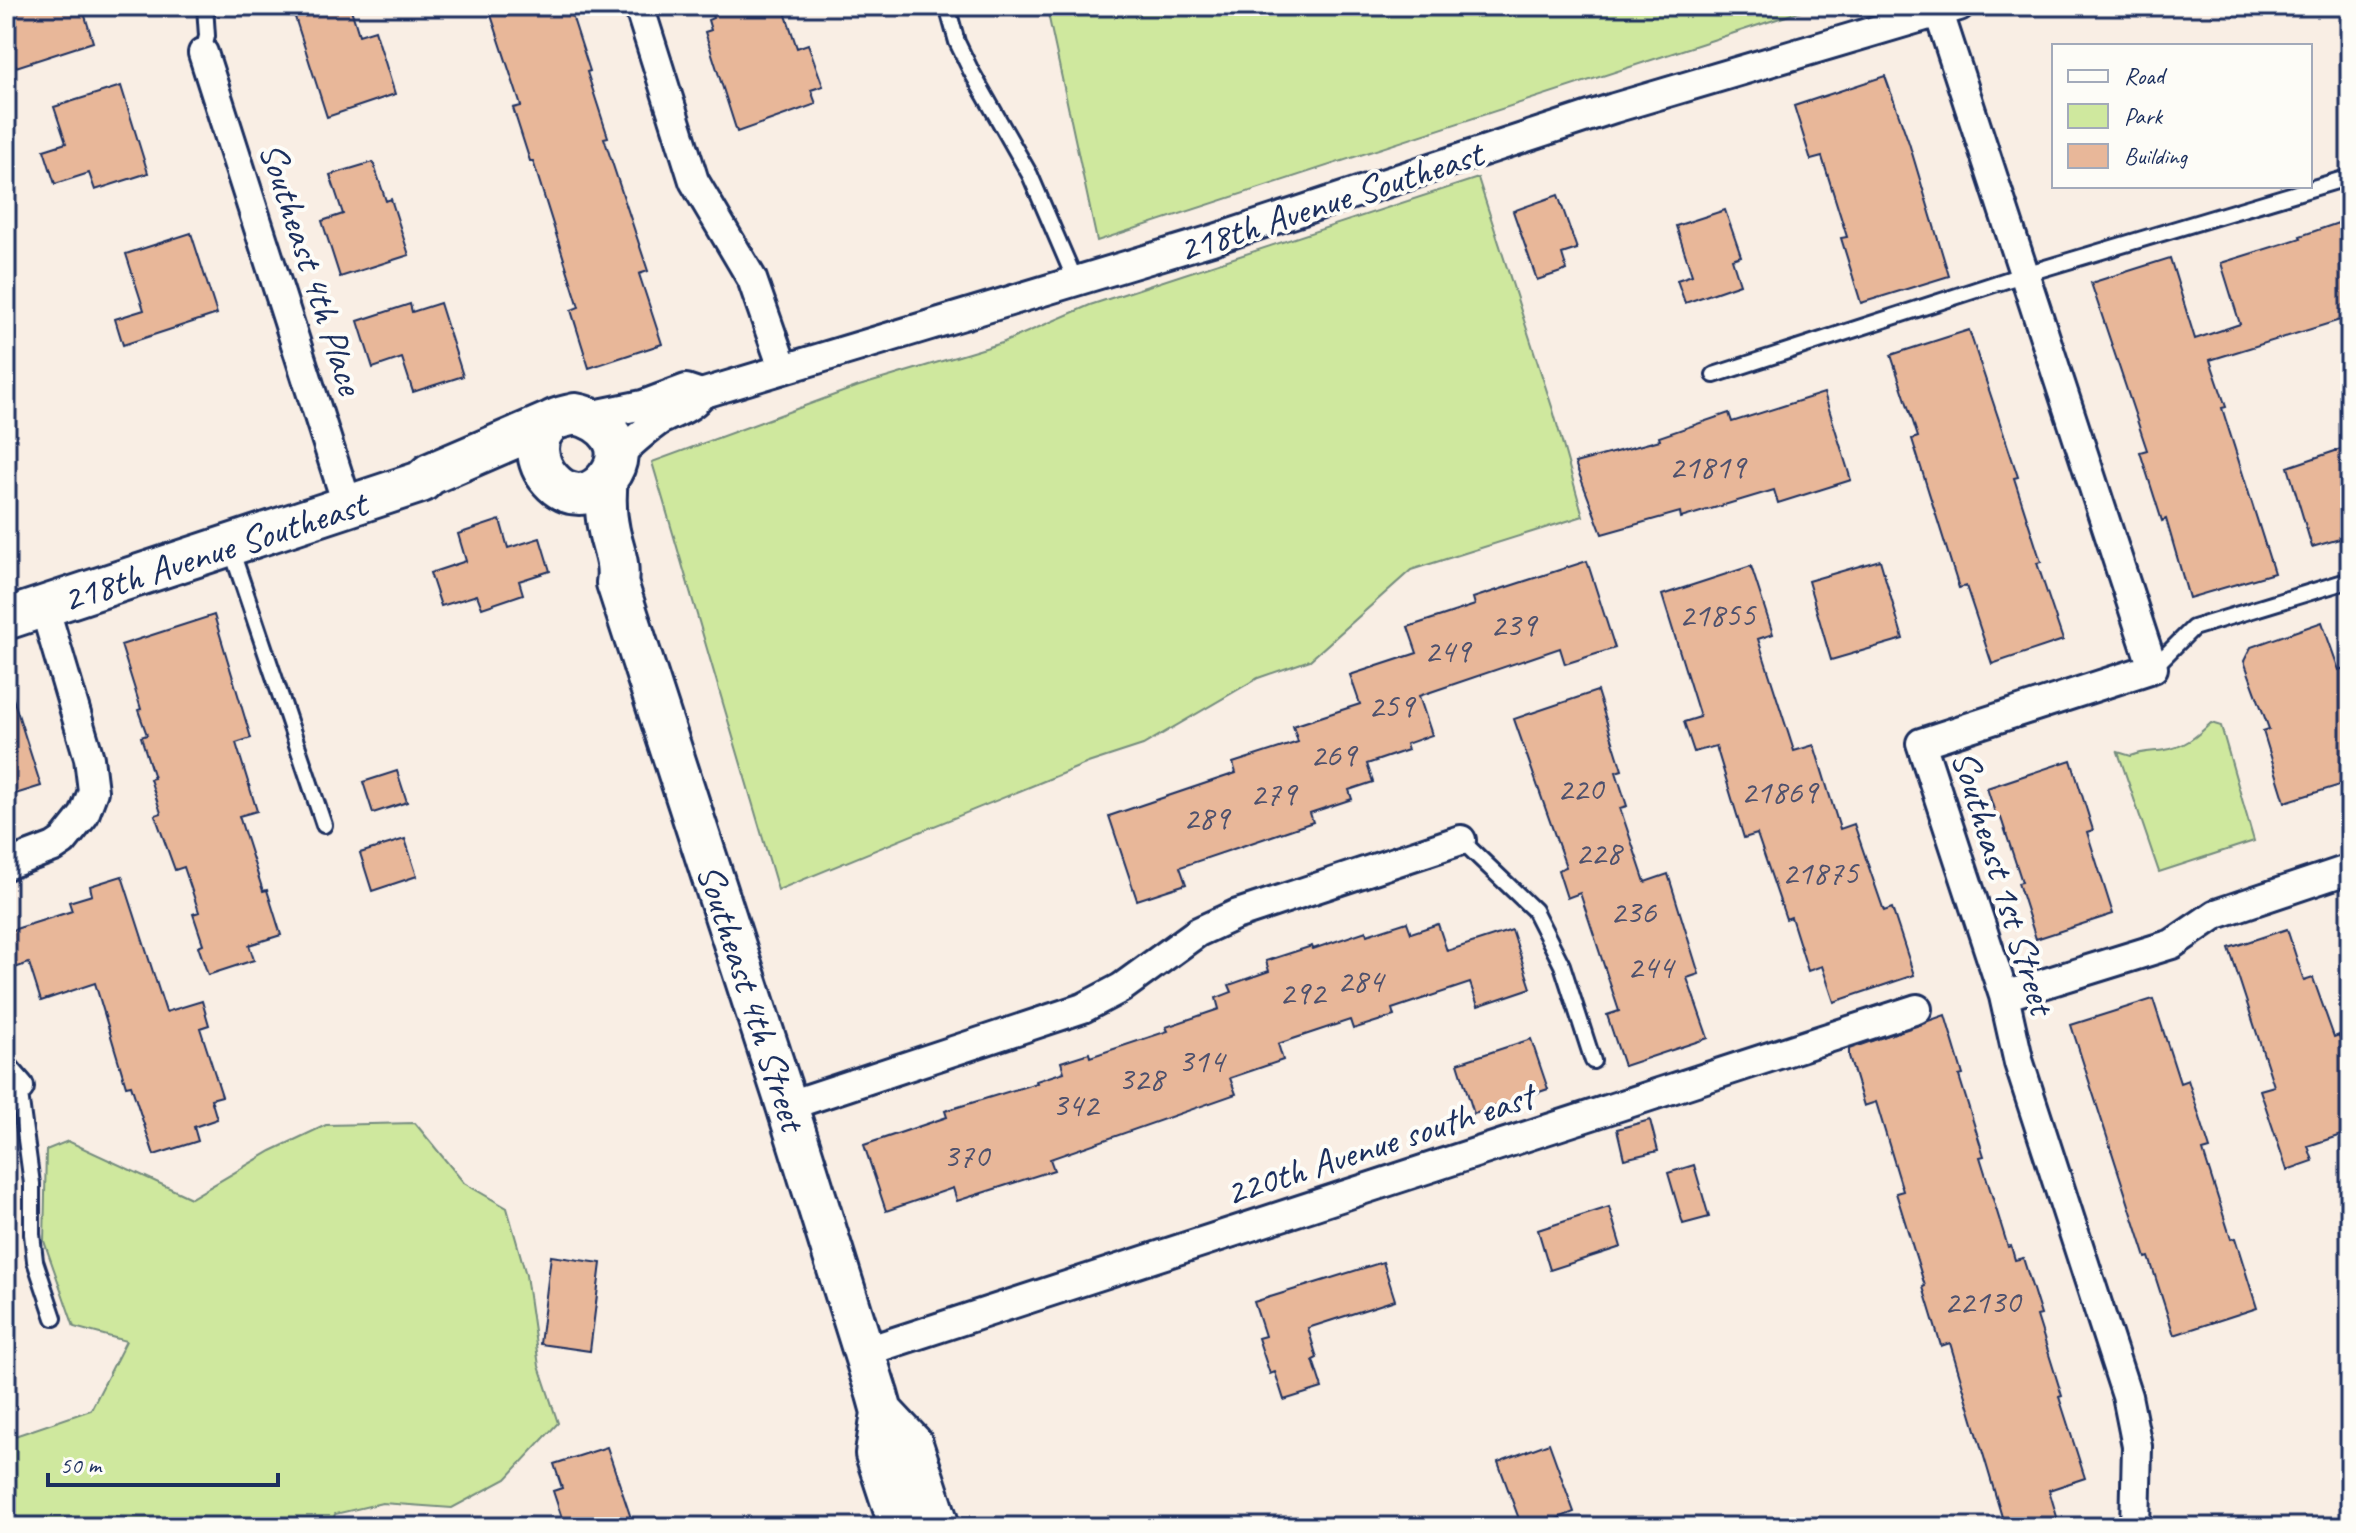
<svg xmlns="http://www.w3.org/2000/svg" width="2356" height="1533" font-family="Caveat,sans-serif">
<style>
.green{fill:#cfe89e;stroke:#758c7e;stroke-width:2}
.building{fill:#e8b799;stroke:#1b2f5e;stroke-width:2}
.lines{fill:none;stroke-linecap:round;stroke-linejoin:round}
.lane-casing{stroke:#1b2f5e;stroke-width:20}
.street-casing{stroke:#1b2f5e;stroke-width:34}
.secondary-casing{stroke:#1b2f5e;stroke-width:46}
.lane{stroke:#fdfcf7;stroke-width:14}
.street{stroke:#fdfcf7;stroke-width:28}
.secondary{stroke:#fdfcf7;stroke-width:40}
.labels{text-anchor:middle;stroke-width:8;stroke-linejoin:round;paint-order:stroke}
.number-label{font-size:34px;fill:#4e516d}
.street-label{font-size:38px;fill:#1b2f5e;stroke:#fdfcf7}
</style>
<rect width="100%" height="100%" fill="#f9eee4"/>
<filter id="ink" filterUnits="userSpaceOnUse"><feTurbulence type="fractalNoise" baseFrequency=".0125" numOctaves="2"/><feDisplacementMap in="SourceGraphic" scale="16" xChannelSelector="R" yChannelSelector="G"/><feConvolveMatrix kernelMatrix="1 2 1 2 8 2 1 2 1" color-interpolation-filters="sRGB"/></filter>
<g filter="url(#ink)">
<path class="green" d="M1056 6H1817L1097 241 1047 9Z
M1478 178 1553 410 1583 516 1411 570 1310 660 1258 678 1143 745 1088 763 778 890 652 462 859 386 1002 343 1090 305Z
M2211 723 2221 726 2254 841 2159 872 2118 752 2131 756C2143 751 2152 752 2165 750 2185 747 2197 736 2211 723Z
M415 1123 464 1183 507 1208 526 1275 539 1366 558 1423 506 1479 452 1508 382 1503 335 1514 331 1527H6V1439L91 1410 126 1341 74 1327 44 1241 46 1150 68 1141 191 1198 271 1151 326 1125Z"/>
<path class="building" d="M6 6H82L93 42 16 67 6 35Z
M321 6H350L359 35 375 30 395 94 327 117 294 14Z
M488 6H569L590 71 587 72 608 137 604 138 648 271 639 274 662 344 589 368 571 310 579 307 533 161H530L513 108 521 106Z
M709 6H783L797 48 808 44 823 86 811 90 816 104 737 132 705 32 711 30 708 20 713 18Z
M1885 76 1909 143 1949 276 1861 303 1841 238 1847 237 1822 157 1811 160 1794 106Z
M121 86 148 173 95 190 89 173 55 184 44 150 66 143 54 107Z
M373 162 386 201 391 199 409 255 340 277 322 221 343 214 330 175Z
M1558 195 1577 249 1562 254 1567 270 1537 280 1513 211Z
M1725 210 1741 256 1732 259 1740 284 1685 303 1677 280 1692 275 1676 226Z
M2350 219V317L2210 360 2226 407 2222 408 2274 573 2189 598 2166 519 2162 521 2140 452 2147 450 2091 283 2170 258 2195 339 2240 324 2221 263 2301 238 2300 236Z
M191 233 217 314 123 345 115 319 144 310 126 254Z
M440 303 463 376 413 392 402 358 373 368 358 321 410 304 412 312Z
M1969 330 2018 477 2014 478 2041 562 2037 563 2063 640 1992 664 1966 586 1959 588 1912 439 1918 437 1891 355Z
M1824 393 1851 480 1778 503 1774 490 1681 518 1680 512 1602 534 1575 463 1660 440 1659 437 1729 413 1732 422Z
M2350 446V536L2312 547 2288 467Z
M500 520 508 548 540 538 550 571 519 581 523 594 482 608 477 595 441 606 430 573 466 561 458 534Z
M1880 560 1903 639 1831 660 1808 581Z
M1587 561 1615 648 1565 664 1560 648 1419 696 1432 735 1406 744 1408 750 1367 764 1373 782 1349 790 1352 799 1310 813 1313 822 1180 867 1186 884 1137 900 1109 816 1236 773 1233 763 1298 742 1293 726 1360 704 1350 675 1417 653 1408 627 1475 605 1473 598Z
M1751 566 1773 634 1758 639 1794 751 1814 745 1840 829 1854 824 1884 911 1892 908 1914 975 1834 1002 1822 966 1808 971 1791 917 1786 919 1757 834 1744 838 1716 746 1694 752 1684 722 1700 717 1662 595Z
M214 615 251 738 236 743 257 811 239 816 263 891 267 890 281 935 249 945 254 960 208 975 198 946 203 944 193 914 199 912 184 867 175 870 155 815 161 813 150 779 154 778 141 737 147 735 138 710 141 709 121 645Z
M2322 622 2339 670 2350 666V782L2285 802 2263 731 2269 729 2244 661 2251 647Z
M1597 691 1622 770 1616 772 1627 806 1620 808 1645 882 1668 874 1699 974 1687 978 1708 1038 1624 1066 1607 1015 1619 1011 1580 893 1567 898 1558 870 1566 867 1514 719Z
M11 692 41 786 6 797V693Z
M2071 760 2093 830 2087 832 2113 914 2036 939 2018 883 2022 882 2001 818 1997 819 1987 788Z
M397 771 407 802 373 813 363 782Z
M405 839 417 876 372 891 360 853Z
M122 876 166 1012 202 1001 209 1025 200 1028 222 1096 211 1099 217 1119 194 1127 198 1141 154 1155 131 1085 126 1086 95 983 41 1001 29 963 15 968 6 940V932L72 911 69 902 92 895 90 886Z
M1407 922 1411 933 1438 924 1447 951 1512 930 1531 988 1478 1006 1470 983 1392 1009 1394 1016 1353 1029 1350 1020 1278 1044 1283 1060 1230 1078 1236 1094 1050 1159 1054 1170 957 1201 953 1188 886 1211 864 1145 947 1117 945 1111 1037 1083 1036 1081 1064 1072 1061 1062 1089 1053 1090 1057 1168 1031 1166 1027 1219 1009 1216 998 1232 992 1229 985 1269 971 1266 961 1312 946 1313 949 1366 931 1367 935Z
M2287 929 2304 981 2313 978 2334 1037 2339 1035 2350 1068V1132L2308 1146 2313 1161 2287 1170 2260 1090 2274 1086 2229 948Z
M2153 999 2180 1083 2188 1080 2210 1149 2203 1151 2231 1239 2235 1238 2257 1308 2174 1335 2149 1257 2146 1258 2071 1025Z
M1945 1015 1963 1075 1959 1076 1984 1156 1980 1157 2008 1247 2011 1246 2015 1260 2023 1258 2041 1315 2037 1316 2062 1396 2059 1397 2085 1478 2049 1490 2060 1527H2005L1950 1343 1941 1346 1923 1287 1925 1286 1896 1193 1903 1191 1876 1102 1864 1106 1849 1056V1049Z
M1531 1039 1548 1089 1474 1114 1458 1063Z
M1650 1120 1658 1151 1624 1159 1617 1129Z
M1694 1165 1709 1217 1683 1224 1668 1173Z
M1609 1207 1621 1247 1550 1270 1538 1230Z
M551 1256 601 1263 590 1351 540 1344Z
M1383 1262 1395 1300 1308 1328 1317 1358 1313 1360 1322 1388 1284 1400 1275 1372 1270 1374 1258 1338 1265 1336 1254 1302Z
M1549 1443 1574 1512 1536 1527H1522L1498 1462Z
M607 1447 634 1527H565L553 1491 562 1488 554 1464Z"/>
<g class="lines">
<g class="lane-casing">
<path id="lane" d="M947 6 957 42 971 71 1030 175 1076 282
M203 53 207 36 205 6
M1714 375 2025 274 2350 177
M230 546 324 825
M2153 668 2193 628 2350 580
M1461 840 1534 910 1562 965 1593 1061
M19 1087 32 1184V1234L35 1261 54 1318"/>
</g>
<g class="street-casing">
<path id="street" d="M639 6 694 181 752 279 783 368
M1939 13 2153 668 1921 743 2004 996 2019 1063 2127 1396 2137 1446 2135 1527
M203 53 348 507
M589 416 643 405 686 389 701 394 1212 240 1614 108 1959 6
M616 457C630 444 644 431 660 420 673 413 689 409 699 397
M6 865 54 847 63 841 84 815 93 791 89 758 44 606
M2004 996 2172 944 2216 914 2350 869
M6 1072 19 1087
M787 1106 1083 1008 1121 988 1198 932 1235 915 1461 840
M864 1352 1917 1009"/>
</g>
<g class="secondary-casing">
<path id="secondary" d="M575 414C605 419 631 448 608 477 570 527 512 453 551 422 558 417 568 416 575 414Z
M607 478C605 496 605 513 609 531 613 550 620 563 617 583L787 1106 877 1394 882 1412 876 1454 900 1527
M6 619 421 482 430 474 551 422
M882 1412 912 1444 939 1527"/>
</g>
<use href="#lane" class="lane"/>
<use href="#street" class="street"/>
<use href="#secondary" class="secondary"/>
</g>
</g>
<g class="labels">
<g class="number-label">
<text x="1707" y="478">21819</text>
<text x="1717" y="626">21855</text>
<text x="1513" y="636">239</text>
<text x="1447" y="662">249</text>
<text x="1391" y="717">259</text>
<text x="1333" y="766">269</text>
<text x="1580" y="800">220</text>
<text x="1779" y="803">21869</text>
<text x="1273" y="805">279</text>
<text x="1206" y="829">289</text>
<text x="1598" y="864">228</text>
<text x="1820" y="884">21875</text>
<text x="1633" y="923">236</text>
<text x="1650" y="978">244</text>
<text x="1360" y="992">284</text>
<text x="1302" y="1004">292</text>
<text x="1201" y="1072">314</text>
<text x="1141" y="1090">328</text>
<text x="1075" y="1116">342</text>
<text x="966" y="1167">370</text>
<text x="1982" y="1313">22130</text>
</g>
<g class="street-label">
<text transform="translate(1330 201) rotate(-18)" y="13">218th Avenue Southeast</text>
<text transform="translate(312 268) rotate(72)" y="13">Southeast 4th Place</text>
<text transform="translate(214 551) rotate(-18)" y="13">218th Avenue Southeast</text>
<text transform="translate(2004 882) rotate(73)" y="13">Southeast 1st Street</text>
<text transform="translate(752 997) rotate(72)" y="13">Southeast 4th Street</text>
<text transform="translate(1379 1144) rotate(-18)" y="13">220th Avenue south east</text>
</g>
</g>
<rect width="2356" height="1533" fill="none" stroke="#fdfcf7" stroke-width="32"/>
<rect x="16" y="16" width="2324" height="1501" fill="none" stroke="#1b2f5e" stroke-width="3" filter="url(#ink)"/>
<rect x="2052" y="44" width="260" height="144" fill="#fdfcf7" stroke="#a3aaba" stroke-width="2"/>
<rect x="2068" y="70" width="40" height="12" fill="#fdfcf7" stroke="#a3aaba" stroke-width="2"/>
<text x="2124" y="84" font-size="24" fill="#1b2f5e">Road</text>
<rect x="2068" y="104" width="40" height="24" fill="#cfe89e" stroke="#a3aaba" stroke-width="2"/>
<text x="2124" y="124" font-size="24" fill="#1b2f5e">Park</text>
<rect x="2068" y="144" width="40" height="24" fill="#e8b799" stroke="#a3aaba" stroke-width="2"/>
<text x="2124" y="164" font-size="24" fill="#1b2f5e">Building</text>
<path d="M48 1473v12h230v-12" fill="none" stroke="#1b2f5e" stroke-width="4"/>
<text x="60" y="1473" font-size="24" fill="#1b2f5e" stroke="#fdfcf7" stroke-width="6" paint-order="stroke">50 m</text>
</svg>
